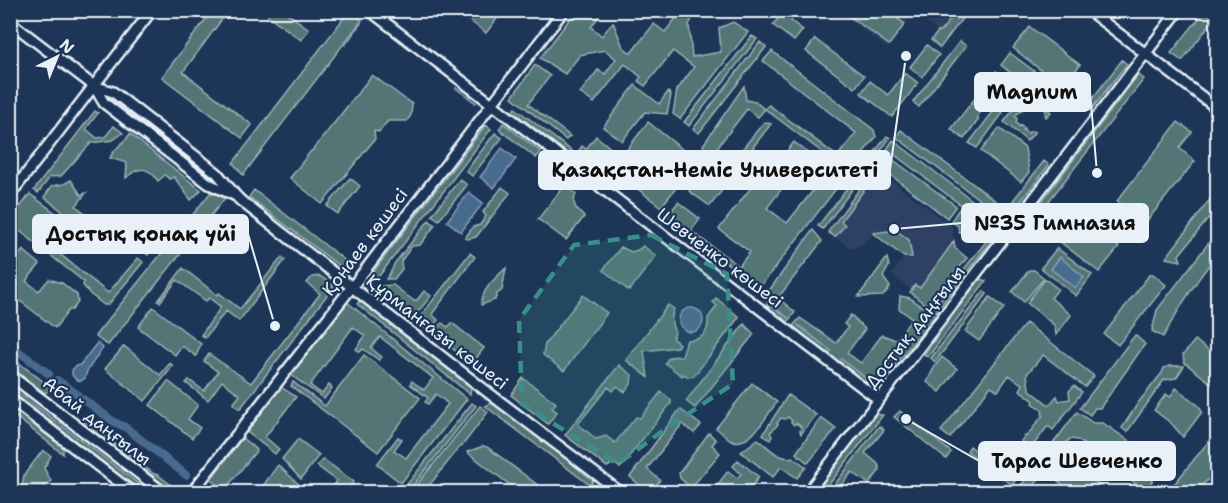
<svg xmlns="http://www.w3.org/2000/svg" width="1228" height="503" font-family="'Shantell Sans',sans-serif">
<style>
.built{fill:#2f4163}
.green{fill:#537474;stroke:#9eb2b6;stroke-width:1.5;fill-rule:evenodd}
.water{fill:#4a6a8f;stroke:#89a0b9;stroke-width:1.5}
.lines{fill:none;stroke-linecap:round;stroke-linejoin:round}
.stream{stroke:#89a0b9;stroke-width:2}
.canal{stroke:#4a6a8f;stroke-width:8}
.secondary-casing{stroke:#e8f1f8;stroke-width:14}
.secondary{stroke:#1d3557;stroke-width:9}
.marked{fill:#3a8f8a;fill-opacity:0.2;stroke:#3a8f8a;stroke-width:4.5;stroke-dasharray:12 8;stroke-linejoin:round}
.labels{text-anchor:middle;stroke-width:4.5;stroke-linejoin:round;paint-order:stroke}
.street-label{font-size:18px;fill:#e8f1f8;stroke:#1d3557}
.leader{fill:none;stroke:#e8f1f8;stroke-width:2}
.callout-dot{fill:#e8f1f8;stroke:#1d3557;stroke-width:2}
.callout{fill:#e8f1f8;stroke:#e8f1f8;stroke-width:2}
.callout-label{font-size:20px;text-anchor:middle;font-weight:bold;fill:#111}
</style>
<rect width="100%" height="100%" fill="#1d3557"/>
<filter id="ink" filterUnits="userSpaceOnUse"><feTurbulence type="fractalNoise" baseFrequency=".0167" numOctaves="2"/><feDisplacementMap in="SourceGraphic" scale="12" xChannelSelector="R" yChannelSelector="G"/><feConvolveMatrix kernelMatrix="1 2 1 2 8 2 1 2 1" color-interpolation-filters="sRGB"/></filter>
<g filter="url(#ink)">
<path class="built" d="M839 11H961L942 35 916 14 905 24 887 48Z
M878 171 952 226 954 241 920 288 915 285 912 290 892 275 904 257 873 233 862 245 850 248 831 234Z"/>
<path class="green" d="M212 11H228L183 72 252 125 242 138 162 77Z
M262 11H284L309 29 301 40Z
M349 11 362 20 243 175 233 163Z
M457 11H482L488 15 492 11H503L486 33Z
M576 11H603L591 27 602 36 613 22 623 47 631 53 654 24 665 32 680 13 685 17 690 11H696L689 25 692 57 721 52 719 28 733 22 748 32 680 119 673 114 677 90 694 67 673 51 645 86 638 81 641 77 625 64 594 103 580 93 598 70 605 74 616 59 605 50 580 55 565 74 540 58Z
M784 11H799L791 21 803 30 794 41 773 25Z
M851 11H887L905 24 889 45 848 15Z
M957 11H968L940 48 931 40 938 32 941 31Z
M1204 12 1214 19 1182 61 1171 53Z
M1030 27 1080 65 1062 87 1013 48Z
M752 36 757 39 689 126 684 122Z
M815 39 864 76 855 88 806 51Z
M960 41 966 46 919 107 913 102Z
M760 42 766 47 699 133 693 129Z
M927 45 939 55 922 77 910 67Z
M772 51 874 130 876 137 854 164 840 153 856 133 763 61Z
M1010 53 1034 71 1025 84 1001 65Z
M1122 60 1127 64 1090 111 1086 107Z
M535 65 550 76 528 104 570 136 566 140 512 97Z
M996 71 1021 89 1009 105 1005 102 1010 95 1002 89 997 96 985 86Z
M905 73 918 83 892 117 861 93 870 81 888 95Z
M372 75 412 104 411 115 407 121H388L379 132 374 131 375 139 322 204 290 178 311 151H312Z
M1138 75 1144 79 1034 220 1031 215Z
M635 85 659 104 668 92 671 95 667 114 645 112 622 141 603 127Z
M744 86 746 100 756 102 764 109 769 105 838 157 835 162 765 109 758 117 747 109 716 149 740 167 710 206 689 191 711 165 703 145Z
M1027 92 1051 112 1046 117 1045 114 1046 110 1041 107 1039 108 1037 106 1038 104 1033 100 1030 102 1026 101 1022 106 1024 108 1015 116 1017 119 1016 123 1020 127 1021 125 1024 128 1023 130 1028 133 1031 131 1035 132 1027 141 1004 122Z
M979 93 989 101 977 117 979 119 964 139 951 129Z
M111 94 214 174 209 180 106 100Z
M515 108 593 167 591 171 513 111Z
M996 108 1003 113 977 148 969 143Z
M95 111 98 113 86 129 97 138 105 137 114 126 123 133 113 140 91 143 61 176 50 177 38 193 34 190Z
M648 122 697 161 661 207 612 169Z
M764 122 771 124 753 147 766 158 778 163 794 142 843 180 759 288 667 217 678 202 700 219 691 231 739 266 750 252 719 229 763 172 747 160 743 163 736 157ZM803 170 819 183 787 223 767 208 786 183 789 174Z
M1178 122 1192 132 1179 148 1195 161 1146 222 1117 201Z
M503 123 541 152 536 158 499 129Z
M486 125 491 129 376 280 370 276Z
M999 128 1025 148 1029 172 1021 182 981 151Z
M901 130 1005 208 1000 215 896 137Z
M495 133 502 138 472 176 466 171Z
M130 134 201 190 191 200 174 177 169 179 165 175 158 181C148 166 139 166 126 178L127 163 110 158C113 149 124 143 130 134Z
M596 136 614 151 602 168 579 150 582 146 586 149Z
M887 136 890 138 823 229 818 226Z
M893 140 997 219 990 227 887 149Z
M884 153 956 206 947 218 876 164Z
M1044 161 1049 165 1010 215 1011 203Z
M874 169 878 171 841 221 845 225 835 237 828 232Z
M350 178 360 186 338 214 327 206Z
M460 179 467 185 439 220 432 215Z
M71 180 81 195 86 193 76 206 99 224 118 221C128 238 142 239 160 240L148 255 126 239 121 245 108 246 44 197 52 186 64 184Z
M564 186 576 194C571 205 577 210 584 217L566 240 538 219Z
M502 187 510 193 476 237 468 239 465 238 473 227 480 225 486 216 483 212Z
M254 190 347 262 342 268 249 197Z
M1217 190V208L1179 255 1181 261 1166 258Z
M211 192 225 198 108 345 101 341 95 336Z
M30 194 69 223 51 247 108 293 138 258 143 262 108 305H104L90 294 83 285 84 282 11 224V219Z
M959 209 976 221 975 234 959 232 958 226 951 221Z
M1073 212 1119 247 1099 272 1054 237Z
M429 220 435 225 420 245 412 246 401 261 402 269 394 279H386L392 270 394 264Z
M813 230 822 241 778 298 795 312 786 324 767 309 768 292Z
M896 230 909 240 912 257H904L873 233Z
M1217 232V255C1196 280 1179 308 1163 337L1152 331 1157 310Z
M992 234 995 236 936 312 932 309Z
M954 241 955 248 967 258 928 307 910 292 915 285 920 288Z
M643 246 656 256 629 291 603 270 621 247 631 252 638 250Z
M1057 248 1092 275 1076 296 1041 268Z
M23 250 40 264 26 281 39 291 49 279 62 283 77 295 78 302 72 310H69L55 328 11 294V266Z
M470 253 475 257 432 314 438 320 429 331 416 322Z
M282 257 285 260 239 321 226 311 205 338 201 335 221 307 209 298 206 301 177 280 160 302 158 301 183 268 217 295 219 293 240 309Z
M887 258 889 266 883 277 890 287 883 296 858 297Z
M506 268 502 290 497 294 495 300 481 305C482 289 495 278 506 268Z
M1029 270H1034L1044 278 1024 302 1012 292Z
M1150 274H1153L1166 285 1118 345 1104 334Z
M320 276 334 286 240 409 233 404 240 395 222 381 208 400 186 383 189 380 204 391 218 372 204 361 209 354 251 383 320 294 307 283 312 277Z
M980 279 986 281 928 357 924 354 977 282Z
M1045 279 1058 289 1051 298 1071 315 1056 335 1055 326 1027 303Z
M393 285 414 301 417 300 424 291 431 296 413 318 379 292 380 286Z
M984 291 987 294 935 362 931 358Z
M583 295 607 313 564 371 543 355 545 344Z
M900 296 910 298 935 316 877 387 864 384 794 329 792 327 800 318 836 343 848 327 844 324 851 315 865 329 847 353 861 363 882 335 896 340 912 318 899 309Z
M990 297 1004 308 979 341 965 331Z
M716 298 739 317 694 376 688 377 684 374 682 376 665 363 669 357 682 356 687 340C702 340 709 334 708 318L717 306 713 302Z
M360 301 471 387 470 394 357 304Z
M347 302 467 399 401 483 377 464 398 437 402 439 394 450 406 458 448 404 436 394 428 404 425 402 428 398 410 384 412 381 424 390 433 378 380 337 371 348 382 357 379 360 363 349 360 352 356 349 365 336 353 327 310 385 322 394 329 385 332 388 324 399 291 375Z
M668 305 674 309C670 318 671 325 675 333L672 338 679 344 677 347 644 351 648 377 626 360Z
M153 307 201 344 196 356 182 346 175 355 138 327Z
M442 323 448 327 452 323 484 348 472 364 434 334Z
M1026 323 1094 376 1085 387 1043 355 1027 374 1029 389 1049 405 1057 396 1059 401 1070 399 1069 391 1074 386 1082 392 1053 430 1048 426 1025 456 1030 461 1012 485 967 451 970 446 983 456 984 455 986 457 988 455C991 458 996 464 1001 464 1009 465 1018 449 1022 442L1021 441 1025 436H1027L1043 415 1042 413 1043 411 1033 403 1034 401 1020 390 1023 385 1009 375 998 391 991 386 950 438 941 431Z
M744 324 754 334 695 408 686 401Z
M1135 335 1145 344 1100 408H1095L1090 415 1080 408Z
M1195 340 1217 357V388L1184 362 1183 355Z
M124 346 160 375 170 363 173 366 145 401 105 369Z
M364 355 420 398 378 452 291 386 293 382 325 406Z
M10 357H11L52 388 45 393 11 367Z
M942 357 957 369 940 392 927 382 935 366Z
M619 365 632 375 631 384 625 392 617 386 613 391 608 387 578 424 596 439 606 436 615 443 636 417 640 418 661 392 671 400V403L620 468 614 463 607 467 565 435Z
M1169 366H1184L1176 378 1164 380 1127 432 1122 428 1138 403 1162 373 1164 368Z
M523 378 556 403 552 408 557 412 548 424 511 395Z
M168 381 198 405 188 419 200 428 192 438 150 405Z
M752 383 777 402C767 414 751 449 731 440 726 437 720 431 716 428Z
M10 386 149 492H142L11 391Z
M281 387 296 397 265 437 279 449 275 454 247 432Z
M1176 388 1199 406 1202 412 1183 437 1172 424 1154 410 1166 394 1170 397Z
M788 395 816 415 801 434 800 431 801 427 796 423 794 425 791 422 792 421 788 417 785 419 781 418 777 423 778 424 770 433 772 436 770 440 763 434Z
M472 403 476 406 408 492H401Z
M492 403 593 479 591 486 485 406Z
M10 406 63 447V454L11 413Z
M480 406 488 412 462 446 458 449 424 492H411Z
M680 409 701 425 694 433 682 424 647 469 660 480 652 490 654 492H648L630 477Z
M900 411 951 452 946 459 894 417Z
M1077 412 1093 423H1103L1164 465 1145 491 1078 440 1070 439 1065 444 1060 456 1108 492H1072L1045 471 1029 492H1016Z
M874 414 883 415 823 492H815Z
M86 415 106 430 113 442 154 474 158 475 180 492H171L112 443 108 445 83 424Z
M821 418 836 429 808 463 796 453Z
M879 426 884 430 865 453 878 464 880 470 869 484 852 472 836 492H829Z
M1217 431V471L1195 492H1168Z
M709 433 716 440 712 445 720 453 691 488 680 478 679 473Z
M242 438 257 450 224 491 211 479Z
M298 439 319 455 301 479 282 459Z
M758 439C768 447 780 461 793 457L806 467 797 478 781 467 773 477 741 452Z
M483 446 487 447 547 492H517L515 489 467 452Z
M43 450 51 456 44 468 51 481 39 492H21L24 475Z
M323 459 354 482 346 492H328L337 481 317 466Z
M738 460 759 477 747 492H712L728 471 737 478 741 474 733 466Z
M278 465 306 491 307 492H270L262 487Z"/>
<path class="water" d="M502 148 516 159 494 188 480 177Z
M469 192 483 203 461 232 447 221Z
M1060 257 1084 277 1075 288 1051 269Z
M679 320a12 12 0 1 1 24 0a12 12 0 1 1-24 0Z
M97 343 103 348 87 371 85 378 81 381 76 380 72 375V370L76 366 80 365Z"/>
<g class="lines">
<path class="stream" d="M345 45 361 23
M456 88 476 103
M771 305 788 318
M798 325 831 351
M841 359 871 382
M208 492H209"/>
<path class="canal" d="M10 345 49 374
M57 380 77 394
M83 399 114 422 125 427 186 475"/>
<g class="secondary-casing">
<path id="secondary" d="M369 10 879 400
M1088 10 1218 109
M10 22 94 86 113 92 217 173 236 196 241 201 490 394 620 492
M94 86 104 103 209 184 234 195
M10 195 152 10
M10 375 163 492
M10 399 132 492
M192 492 362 274 564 10
M808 492 1179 10"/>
</g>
<use href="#secondary" class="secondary"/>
</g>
</g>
<path class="marked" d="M651 235 727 274 733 384 668 427 618 464 522 404 519 320 574 245Z"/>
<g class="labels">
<g class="street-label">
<text transform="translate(365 242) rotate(-53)" y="6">Қонаев көшесі</text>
<text transform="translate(720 258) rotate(37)" y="6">Шевченко көшесі</text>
<text transform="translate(915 327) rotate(-52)" y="6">Достық даңғылы</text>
<text transform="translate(437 332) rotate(38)" y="6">Құрманғазы көшесі</text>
<text transform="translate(97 421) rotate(38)" y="6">Абай даңғылы</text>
</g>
</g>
<path class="leader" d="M1097 173L1090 92M906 56L890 170M894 229L962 223M275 326L248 234M906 419L979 461"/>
<g class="callout-dot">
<circle cx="1097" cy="173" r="6"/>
<circle cx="906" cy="56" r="6"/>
<circle cx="894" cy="229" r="6"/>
<circle cx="275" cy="326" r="6"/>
<circle cx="906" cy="419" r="6"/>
</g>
<g class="callout">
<rect x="975" y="73" width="115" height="38" rx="6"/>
<rect x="539" y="151" width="351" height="38" rx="6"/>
<rect x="962" y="204" width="186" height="38" rx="6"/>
<rect x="33" y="215" width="215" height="38" rx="6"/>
<rect x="979" y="442" width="196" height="38" rx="6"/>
</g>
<g class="callout-label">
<text x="1032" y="99">Magnum</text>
<text x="715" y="177">Қазақстан-Неміс Университеті</text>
<text x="1055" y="230">№35 Гимназия</text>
<text x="141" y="241">Достық қонақ үйі</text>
<text x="1077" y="468">Тарас Шевченко</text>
</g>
<rect width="1228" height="503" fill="none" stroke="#1d3557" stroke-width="36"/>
<rect x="18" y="18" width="1192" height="467" fill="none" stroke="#e8f1f8" stroke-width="2" filter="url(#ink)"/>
<g transform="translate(57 57) rotate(43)" stroke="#1d3557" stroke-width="4.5" paint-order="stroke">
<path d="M0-4.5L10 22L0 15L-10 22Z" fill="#e8f1f8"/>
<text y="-9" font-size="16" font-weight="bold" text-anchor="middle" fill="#e8f1f8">N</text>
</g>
</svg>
